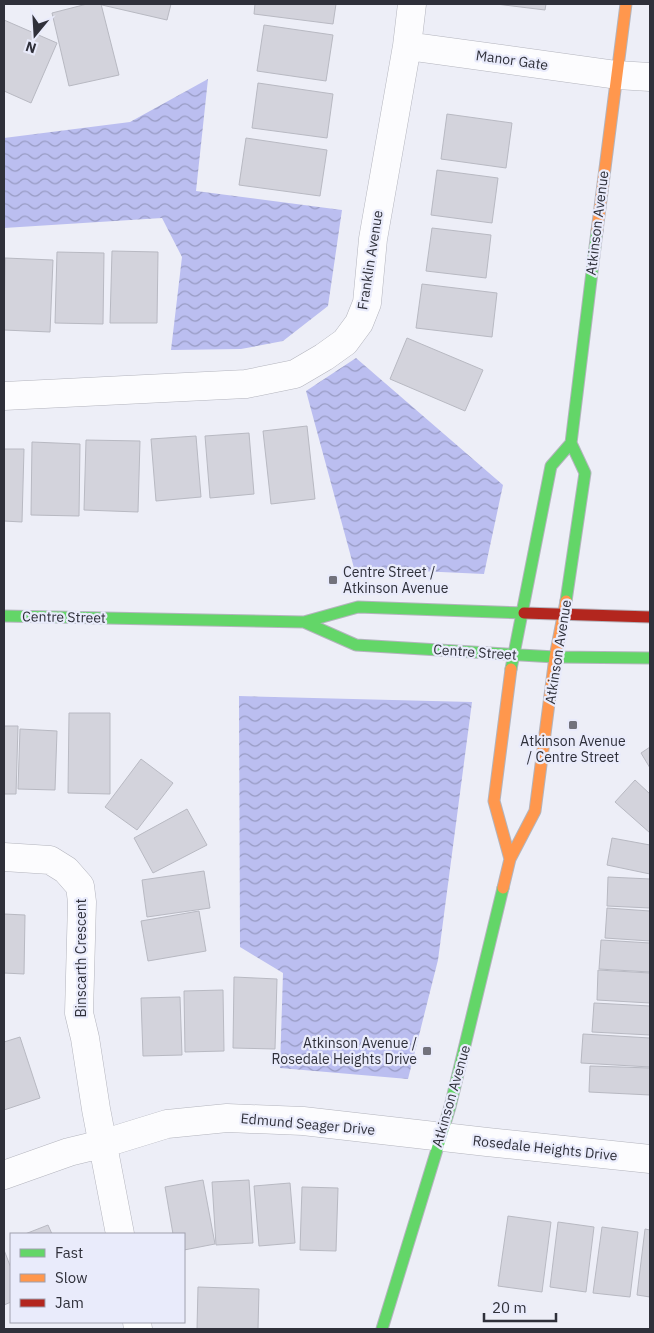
<svg xmlns="http://www.w3.org/2000/svg" width="654" height="1333" font-family="'IBM Plex Sans',sans-serif">
<style>
.water{fill:url(#water-waves)}
.building{fill:#d3d3dc;stroke:#b8b9c2}
.lines{fill:none;stroke-linecap:round;stroke-linejoin:round}
.street-casing{stroke:#b3b4bd;stroke-width:29}
.fast-casing{stroke:#b3b4bd;stroke-width:13}
.slow-casing{stroke:#b3b4bd;stroke-width:13}
.jam-casing{stroke:#b3b4bd;stroke-width:13}
.street{stroke:#fcfcfe;stroke-width:28}
.fast{stroke:#63d668;stroke-width:11}
.slow{stroke:#ff974d;stroke-width:11}
.jam{stroke:#b3261e;stroke-width:11}
.poi-dot{fill:#72727c;stroke:#e9ebfb;stroke-width:2}
.labels{text-anchor:middle;stroke-width:4.5;stroke-linejoin:round;paint-order:stroke}
.street-label{font-size:14px;fill:#2f303a;stroke:#e9ebfb}
.poi-label{font-size:14px;fill:#2f303a;stroke:#e9ebfb;text-anchor:start}
</style>
<defs>
<pattern id="water-waves" width="16" height="10" patternUnits="userSpaceOnUse" patternTransform="scale(1.25)"><rect width="16" height="10" fill="#bbbef0"/><path d="M0 5q4-4 8 0t8 0" fill="none" stroke="#989bc3"/></pattern>
</defs>
<rect width="100%" height="100%" fill="#edeef7"/>
<path class="water" d="M208 79 196 191 342 210 328 306 283 341 241 349 171 350 182 257 162 218 4 228V138L130 122Z
M356 358 503 485 484 574 354 568 306 391Z
M239 696 472 702 438 960 408 1079 280 1068 283 973 240 947Z"/>
<path class="building" d="M87 4H101L119 75 69 86 52 13Z
M102 4H171L167 20 102 5Z
M255 4H336L333 24 254 14Z
M496 4H546L545 10Z
M4 20 57 43 31 103 4 91Z
M264 25 333 35 326 81 257 71Z
M258 83 333 94 327 138 252 128Z
M447 114 512 123 506 168 441 159Z
M246 138 327 150 320 196 239 185Z
M437 170 498 178 492 223 431 215Z
M432 228 491 235 486 278 426 271Z
M112 251 158 252 157 323H110Z
M57 252 104 253 103 324 55 323Z
M5 258 53 260 50 332 4 330Z
M422 284 497 293 492 337 416 328Z
M407 338 483 370 465 411 390 379Z
M307 426 315 499 271 504 263 431Z
M249 433 254 494 210 498 205 436Z
M196 436 201 497 156 501 151 439Z
M86 440 140 441 138 512 84 510Z
M32 442 80 444 79 516 31 515Z
M4 449H24L22 522 4 521Z
M69 713H110V794L68 793Z
M4 726H18L16 794H4Z
M20 729 57 731 55 790 18 789Z
M650 747V768L641 753Z
M141 759 173 783 137 830 105 807Z
M635 780 650 794V833L615 802Z
M187 809 207 845 153 873 134 838Z
M612 838 650 845V874L607 865Z
M204 871 210 908 147 917 142 880Z
M608 877 650 879V908L607 906Z
M607 908 650 911V941L605 938Z
M199 911 206 951 148 961 141 921Z
M4 914 25 915 24 974 4 973Z
M601 940 650 943V972L599 969Z
M598 970 650 973V1003L597 1000Z
M234 977 277 979 275 1049 233 1048Z
M223 990 224 1051 185 1052 184 991Z
M180 997 182 1055 143 1056 141 998Z
M594 1003 650 1006V1035L592 1032Z
M583 1034 650 1038V1067L581 1063Z
M20 1037 40 1098 4 1110V1042Z
M590 1066 650 1068V1095L589 1092Z
M203 1180 215 1244 184 1250V1234H173L165 1187Z
M249 1180 253 1243 216 1245 212 1182Z
M290 1183 295 1243 259 1246 254 1186Z
M302 1187 338 1188 336 1251 300 1250Z
M508 1216 551 1222 542 1292 498 1286Z
M558 1222 594 1227 586 1292 550 1287Z
M48 1225 52 1234H25Z
M602 1227 638 1232 630 1297 593 1293Z
M645 1229 650 1230V1297L637 1295Z
M4 1250 11 1268V1302L4 1305Z
M198 1287 259 1289 258 1329H197Z"/>
<g class="lines">
<g class="street-casing">
<path id="street" d="M407 46 617 75 650 77
M4 396 246 384 295 374 324 357 345 342 359 323 367 303 373 239 407 46 412 4
M4 857 50 860 66 870 80 886 82 902 79 1013 85 1038 96 1109 120 1234
M4 1175 69 1152 102 1144 167 1124 227 1118 303 1121 487 1142 650 1159
M137 1322 138 1329"/>
</g>
<g class="fast-casing">
<path id="fast" d="M566 601 585 473 571 443 597 231
M4 616 304 622 358 607 524 613
M304 622 356 645 555 657 650 658
M511 669 551 466 571 443
M382 1329 450 1107 503 888"/>
</g>
<g class="slow-casing">
<path id="slow" d="M597 231 626 4
M510 859 494 801 511 669
M503 888 510 859 535 811 555 657 566 601"/>
</g>
<g class="jam-casing">
<path id="jam" d="M524 613 650 617"/>
</g>
<use href="#street" class="street"/>
<use href="#fast" class="fast"/>
<use href="#slow" class="slow"/>
<use href="#jam" class="jam"/>
</g>
<g class="poi-dot">
<rect x="328" y="575" width="10" height="10" rx="2.5"/>
<rect x="568" y="720" width="10" height="10" rx="2.5"/>
<rect x="422" y="1046" width="10" height="10" rx="2.5"/>
</g>
<g class="labels">
<g class="street-label">
<text transform="translate(512 60) rotate(8)" y="5">Manor Gate</text>
<text transform="translate(597 223) rotate(-83)" y="5">Atkinson Avenue</text>
<text transform="translate(370 260) rotate(-81)" y="5">Franklin Avenue</text>
<text transform="translate(64 617) rotate(1)" y="5">Centre Street</text>
<text transform="translate(475 652) rotate(4)" y="5">Centre Street</text>
<text transform="translate(558 652) rotate(-81)" y="5">Atkinson Avenue</text>
<text transform="translate(81 958) rotate(-90)" y="5">Binscarth Crescent</text>
<text transform="translate(451 1096) rotate(-74)" y="5">Atkinson Avenue</text>
<text transform="translate(308 1124) rotate(5)" y="5">Edmund Seager Drive</text>
<text transform="translate(545 1148) rotate(6)" y="5">Rosedale Heights Drive</text>
</g>
<g class="poi-label">
<text x="343" y="577">Centre Street /<tspan x="343" dy="16">Atkinson Avenue</tspan></text>
<text x="573" y="746" text-anchor="middle">Atkinson Avenue<tspan x="573" dy="16">/ Centre Street</tspan></text>
<text x="417" y="1048" text-anchor="end">Atkinson Avenue /<tspan x="417" dy="16">Rosedale Heights Drive</tspan></text>
</g>
</g>
<rect width="654" height="1333" fill="none" stroke="#2f303a" stroke-width="10"/>
<rect x="10" y="1233" width="175" height="90" fill="#e9ebfb" stroke="#9fa0ae"/>
<rect x="20" y="1249" width="25" height="8" fill="#63d668" stroke="#9fa0ae"/>
<text x="55" y="1258" font-size="15" fill="#2f303a">Fast</text>
<rect x="20" y="1274" width="25" height="8" fill="#ff974d" stroke="#9fa0ae"/>
<text x="55" y="1283" font-size="15" fill="#2f303a">Slow</text>
<rect x="20" y="1299" width="25" height="8" fill="#b3261e" stroke="#9fa0ae"/>
<text x="55" y="1308" font-size="15" fill="#2f303a">Jam</text>
<g transform="translate(35 35) rotate(198)" stroke="#e9ebfb" stroke-width="4" paint-order="stroke">
<path d="M0-4L9 19L0 12L-9 19Z" fill="#2f303a"/>
<text y="-8" font-size="14" font-weight="bold" text-anchor="middle" fill="#2f303a">N</text>
</g>
<path d="M484 1313v8h72v-8" fill="none" stroke="#2f303a" stroke-width="2.5"/>
<text x="492" y="1313" font-size="15" fill="#2f303a" stroke="#e9ebfb" stroke-width="4" paint-order="stroke">20 m</text>
</svg>
